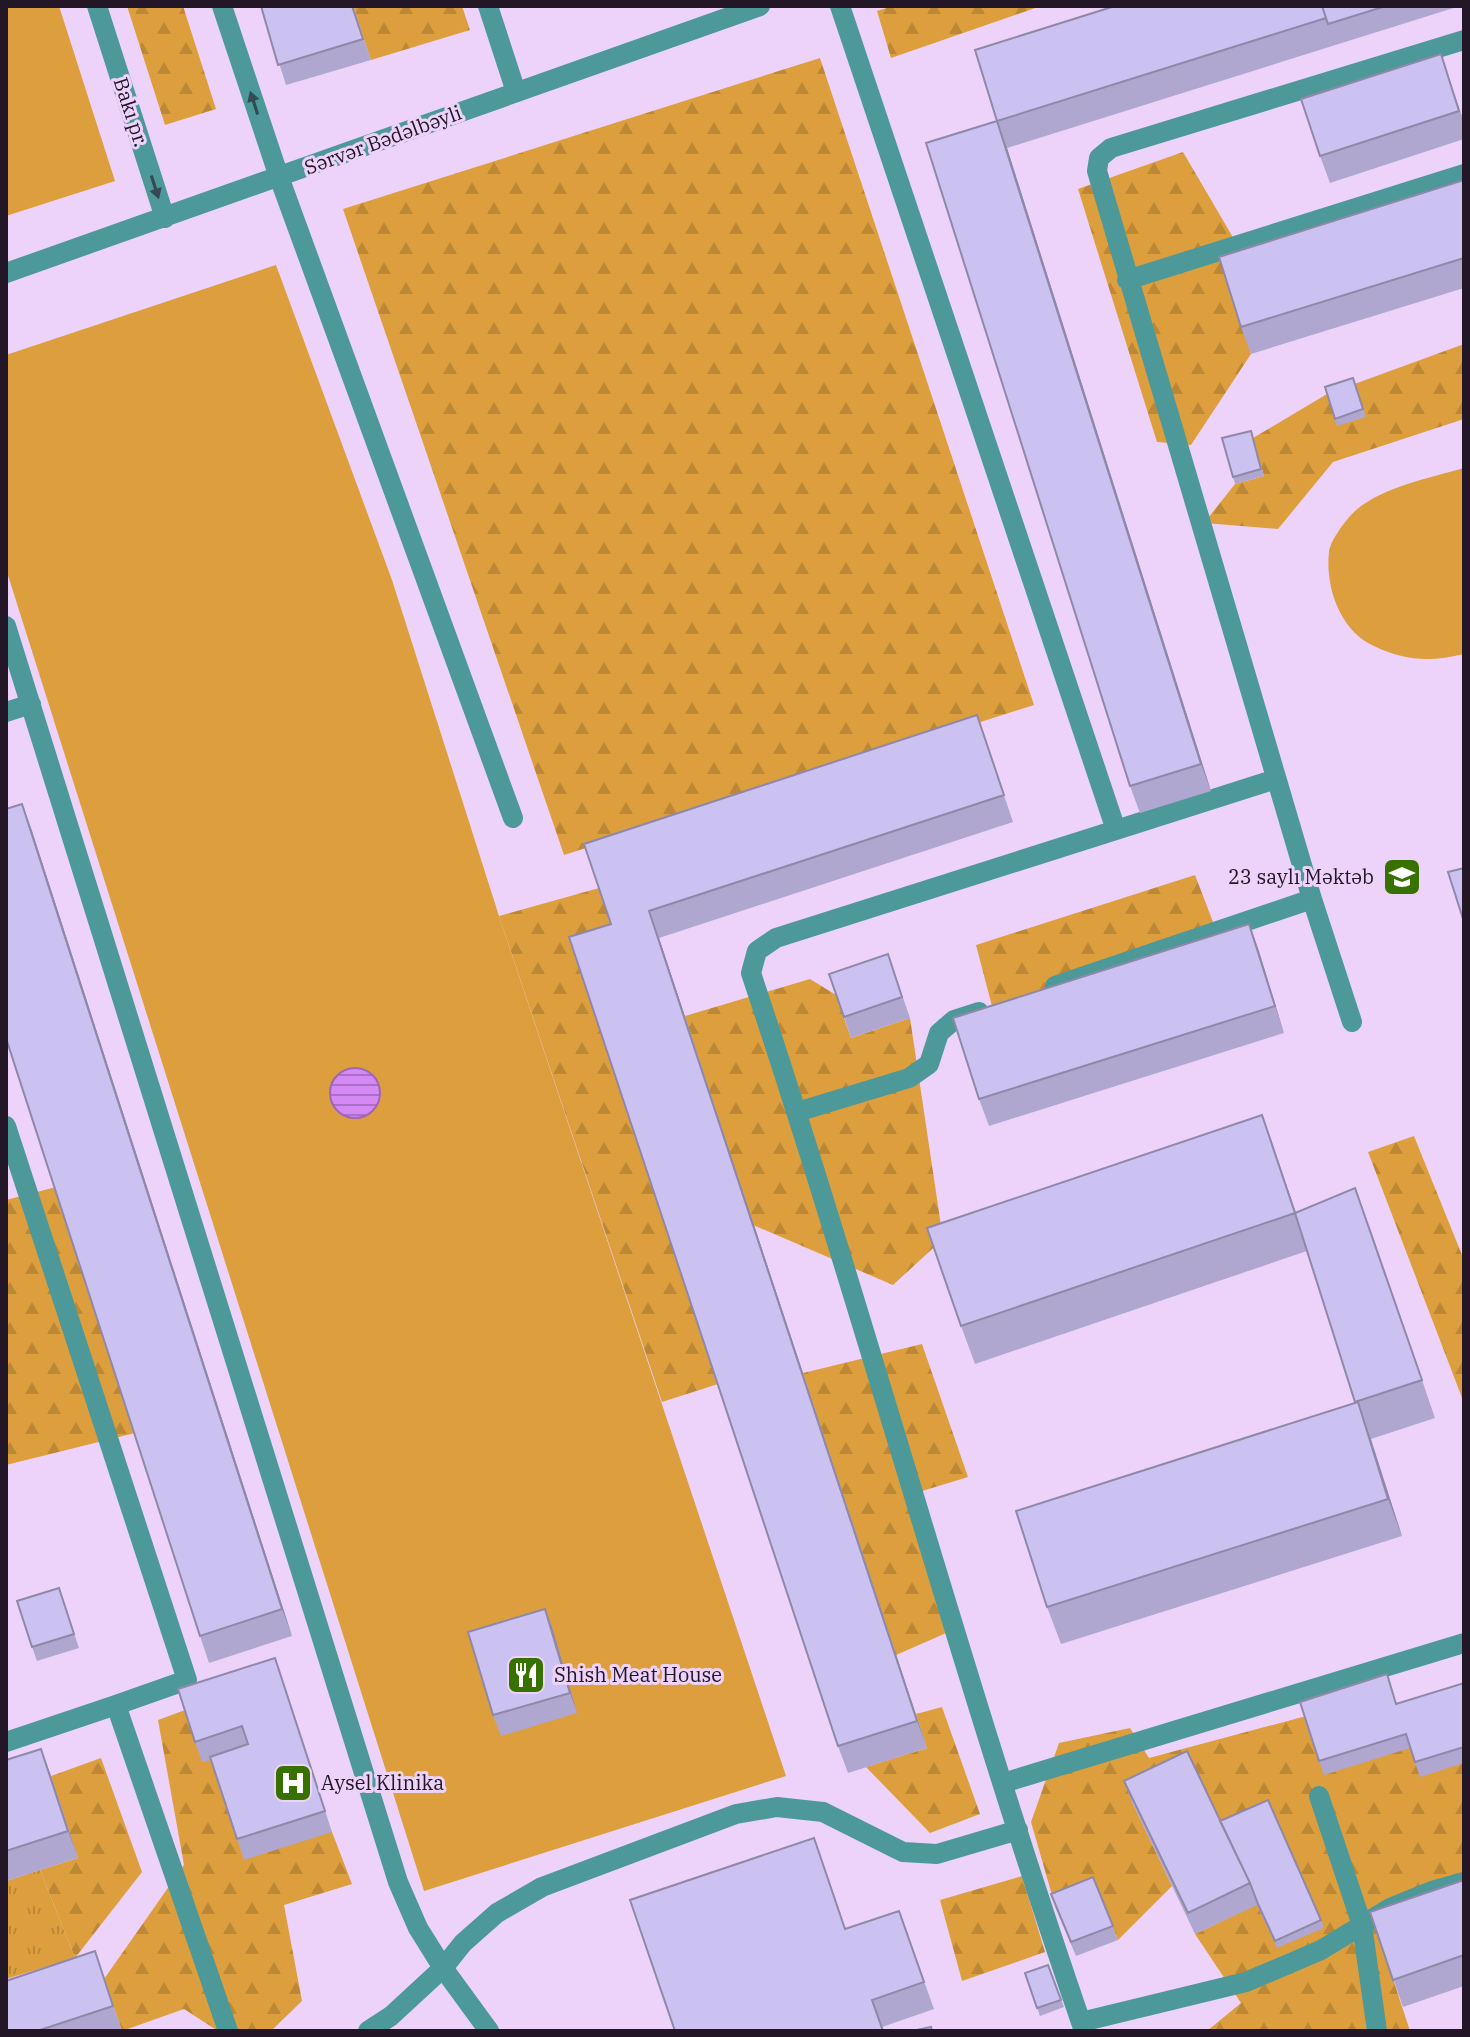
<svg xmlns="http://www.w3.org/2000/svg" width="1470" height="2037" font-family="'IBM Plex Serif',serif">
<style>
.grass{fill:url(#grass-tufts)}
.forest{fill:url(#forest-firs)}
.park{fill:#dd9f3e}
.water{fill:url(#water-rules);stroke:#9f66b6;stroke-width:2}
.lines{fill:none;stroke-linecap:round;stroke-linejoin:round}
.service{stroke:#4d9999;stroke-width:20}
.minor{stroke:#4d9999;stroke-width:20}
.tertiary{stroke:#4d9999;stroke-width:20}
.wall{fill:#afa7cf}
.shaded-wall{fill:#8f88a9}
.building{fill:#ccc2f1;stroke:#8f88a9;stroke-width:2}
.oneway{fill:#334a55}
.labels{text-anchor:middle;stroke-width:6;stroke-linejoin:round;paint-order:stroke}
.street-label{font-size:20px;fill:#221627;stroke:#edd3f9}
.poi-label{font-size:20px;fill:#221627;stroke:#edd3f9;text-anchor:start}
</style>
<defs>
<pattern id="grass-tufts" width="24" height="20" patternUnits="userSpaceOnUse" patternTransform="scale(2)"><rect width="24" height="20" fill="#dd9f3e"/><path d="M3 7l-1-3M5 7V3M7 7l1-3M15 17l-1-3M17 17v-4M19 17l1-3" fill="none" stroke="#bd8836"/></pattern>
<pattern id="forest-firs" width="22" height="20" patternUnits="userSpaceOnUse" patternTransform="scale(2)"><rect width="22" height="20" fill="#dd9f3e"/><path d="M5 1l3.5 6h-7zM16 11l3.5 6h-7z" fill="#bd8836"/></pattern>
<pattern id="water-rules" width="6" height="5" patternUnits="userSpaceOnUse" patternTransform="scale(2)"><rect width="6" height="5" fill="#d489f4"/><path d="M0 2.5h6" fill="none" stroke="#ac6fc6"/></pattern>
</defs>
<rect width="100%" height="100%" fill="#edd3f9"/>
<path class="grass" d="M40 1870 75 1958 6 1979V1881Z"/>
<path class="forest" d="M127 6H183L216 109 165 125Z
M353 6H462L470 30 371 60Z
M893 6H1041L891 58 877 11Z
M820 58 1034 705 564 855 343 209Z
M1183 152 1255 275 1229 284 1251 354 1191 445 1157 442 1078 189Z
M1464 344V419L1333 462 1278 529 1204 523 1235 484 1264 476 1253 438 1327 394Z
M1195 875 1228 961 999 1033 976 945Z
M599 888 620 951 718 1384 662 1402 499 916Z
M810 979 836 995 851 1038 910 1018 943 1239 893 1285 753 1225 685 1016Z
M1414 1136 1464 1260V1403L1368 1152Z
M56 1187 135 1433 6 1465V1200Z
M922 1344 968 1477 919 1492 960 1627 896 1655 803 1373Z
M942 1707 980 1814 930 1833 866 1767 927 1748 916 1714Z
M185 1710 249 1747 332 1832 352 1884 284 1905 302 2001 271 2031H218L184 2009 122 2031 104 1979 184 1865 158 1720Z
M1306 1716 1464 1763V1911L1380 1939 1410 2031H1207L1241 2003 1195 1934 1258 1904 1222 1828 1132 1802 1172 1886 1118 1940 1099 1892 1056 1909 1031 1822 1059 1743 1130 1728 1149 1758Z
M101 1758 142 1872 75 1958 40 1870 78 1858 51 1776Z
M1022 1876 1045 1952 962 1981 940 1900Z"/>
<path class="park" d="M6 6H59L115 181 6 216Z
M276 265 392 580 499 916 786 1776 424 1891 6 569V355Z
M1464 468V654C1432 662 1404 661 1374 646 1340 631 1325 587 1329 552 1330 541 1344 523 1351 515 1376 488 1430 478 1464 468Z"/>
<path class="water" d="M330 1093a25 25 0 1 1 50 0a25 25 0 1 1-50 0Z"/>
<g class="lines">
<path class="service" d="M488 6 516 92
M840 6 1116 830 1276 779
M279 177 513 818
M1127 280 1464 174
M6 712 31 704
M1312 899 1352 1022
M1055 986 1312 899 1097 171 1099 158 1111 148 1464 40
M797 1112 909 1078 929 1064 939 1033 954 1020 979 1012
M6 1126 187 1680 116 1705
M6 1742 116 1705 228 2031
M1003 1783 1464 1643
M1319 1796 1362 1925 1377 2031
M1081 2022 1246 1982 1321 1950 1390 1908 1432 1891 1464 1882
M368 2031 391 2016 443 1968 463 1943 497 1913 542 1887 736 1814 777 1807 823 1812 903 1852 937 1854 1018 1830
M1084 2031C963 1682 868 1324 751 973L757 951 776 938 1116 830"/>
<path class="minor" d="M6 626 398 1882 418 1928 443 1968 489 2031"/>
<path class="tertiary" d="M97 6 165 218
M222 6 279 177
M6 273 760 6"/>
</g>
<path class="wall" d="M261 6H353L371 60 286 85Z
M1115 6H1460L1007 148 1211 791 1140 813 1130 786 997 121Z
M1450 81 1464 122V139L1330 183 1320 156Z
M1464 180V288L1251 354 1241 327Z
M1353 378 1366 417 1337 426 1325 387Z
M1253 438 1264 476 1235 484 1233 477Z
M986 742 1013 822 659 938 927 1748 848 1773 838 1746 611 924Z
M22 804 32 831 292 1636 209 1663 200 1636Z
M1249 924 1284 1033 989 1126 979 1099Z
M888 954 910 1018 851 1038 844 1017Z
M1262 1115 1296 1213 1369 1225 1435 1418 1371 1439 1402 1536 1061 1644 1047 1607 1356 1403 1307 1251 975 1364 961 1326Z
M59 1588 79 1648 37 1661 32 1647Z
M545 1609 553 1630 577 1713 501 1736 493 1715Z
M275 1658 332 1832 244 1860 211 1760 202 1762 195 1742Z
M1464 1683V1763L1420 1777 1410 1748 1324 1775 1319 1761 1397 1704Z
M41 1749 78 1858 6 1881V1760Z
M1124 1781 1220 1821 1321 1920 1324 1928 1277 1948 1257 1905 1195 1934 1132 1802Z
M1093 1877 1118 1940 1076 1956 1056 1909Z
M1464 1880V1986L1403 2007 1370 1912Z
M899 1911 934 2009 882 2027 846 1929Z
M1048 1965 1064 2007 1040 2016 1025 1973Z
M104 1978 122 2031H6Z"/>
<path class="shaded-wall" d="M997 121 1007 148 1211 791 1201 764Z
M22 804 32 831 292 1636 282 1609Z
M649 911 659 938 927 1748 917 1721Z
M1249 924 1259 951 1284 1033 1275 1006Z
M1262 1115 1275 1152 1309 1251 1295 1213Z
M1358 1402 1371 1440 1402 1536 1388 1499Z
M545 1609 553 1630 577 1713 570 1693Z
M41 1749 51 1776 78 1858 68 1831Z"/>
<path class="building" d="M261 6H352L363 39 278 65Z
M1115 6H1322L1326 18 997 121 975 50Z
M1322 6H1386L1328 24Z
M1441 54 1459 111 1320 156 1301 99Z
M997 121 1201 764 1130 786 926 143Z
M1464 180V258L1241 327 1219 257Z
M1353 378 1363 409 1335 419 1325 387Z
M1251 431 1261 469 1233 477 1222 438Z
M977 715 1004 795 649 911 917 1721 838 1746 569 937 611 924 584 844Z
M22 804 282 1609 200 1636 6 1038V809Z
M1464 868V922L1448 872Z
M1249 924 1275 1006 979 1099 953 1018Z
M888 954 902 997 844 1017 829 974Z
M1262 1115 1295 1213 961 1326 927 1228Z
M1355 1188 1422 1380 1355 1402 1295 1213Z
M1358 1402 1388 1499 1047 1607 1016 1511Z
M59 1588 74 1634 32 1647 17 1601Z
M545 1609 570 1693 493 1715 468 1632Z
M275 1658 325 1811 237 1839 210 1757 248 1744 242 1726 195 1742 178 1689Z
M1387 1674 1396 1704 1464 1683V1747L1415 1762 1406 1734 1319 1761 1300 1702Z
M41 1749 68 1831 6 1851V1760Z
M1187 1751 1250 1883 1188 1913 1124 1781Z
M1268 1800 1321 1920 1275 1941 1258 1904 1250 1883 1220 1821Z
M814 1838 845 1929 899 1911 924 1982 872 2000 883 2031H675L630 1900Z
M1093 1877 1113 1926 1071 1942 1051 1894Z
M1464 1880V1955L1393 1980 1370 1912Z
M95 1951 113 2006 37 2031H6V1981Z
M1048 1965 1061 2000 1037 2008 1025 1973Z
M931 2027 932 2031H912Z"/>
<defs><path id="oneway-solid" d="M-6-.8H1V-3.2L6.5 0L1 3.2V.8H-6Z" transform="scale(2)"/></defs>
<g class="oneway">
<use href="#oneway-solid" transform="translate(254 103) rotate(-108)"/>
<use href="#oneway-solid" transform="translate(155 187) rotate(72)"/>
</g>
<defs>
<g id="school-square" transform="scale(2)"><rect x="-9" y="-9" width="18" height="18" rx="4" fill="#377100" stroke="#edd3f9"/><path d="M0-5L7-2L0 1L-7-2ZM-4 1L0 2.5L4 1V4Q0 6-4 4Z" fill="#fff"/></g>
<g id="restaurant-square" transform="scale(2)"><rect x="-9" y="-9" width="18" height="18" rx="4" fill="#377100" stroke="#edd3f9"/><path d="M-5-6h1v4h1v-4h1v4h1v-4h1v5L-1.5 .5V6h-2V.5L-5-1ZM5-6V6H3V1.5H1.5Q1.5-4 5-6Z" fill="#fff"/></g>
<g id="hospital-square" transform="scale(2)"><rect x="-9" y="-9" width="18" height="18" rx="4" fill="#377100" stroke="#edd3f9"/><path d="M-5-5h3v3.5h4V-5h3V5h-3V1.5h-4V5h-3Z" fill="#fff"/></g>
</defs>
<g fill-rule="evenodd">
<use href="#school-square" x="1402" y="877"/>
<use href="#restaurant-square" x="526" y="1675"/>
<use href="#hospital-square" x="293" y="1783"/>
</g>
<g class="labels">
<g class="street-label">
<text transform="translate(131 112) rotate(72)" y="7">Bakı pr.</text>
<text transform="translate(383 140) rotate(-20)" y="7">Sərvər Bədəlbəyli</text>
</g>
<g class="poi-label">
<text x="1374" y="884" text-anchor="end">23 saylı Məktəb</text>
<text x="554" y="1682">Shish Meat House</text>
<text x="321" y="1790">Aysel Klinika</text>
</g>
</g>
<rect width="1470" height="2037" fill="none" stroke="#221627" stroke-width="16"/>
</svg>
